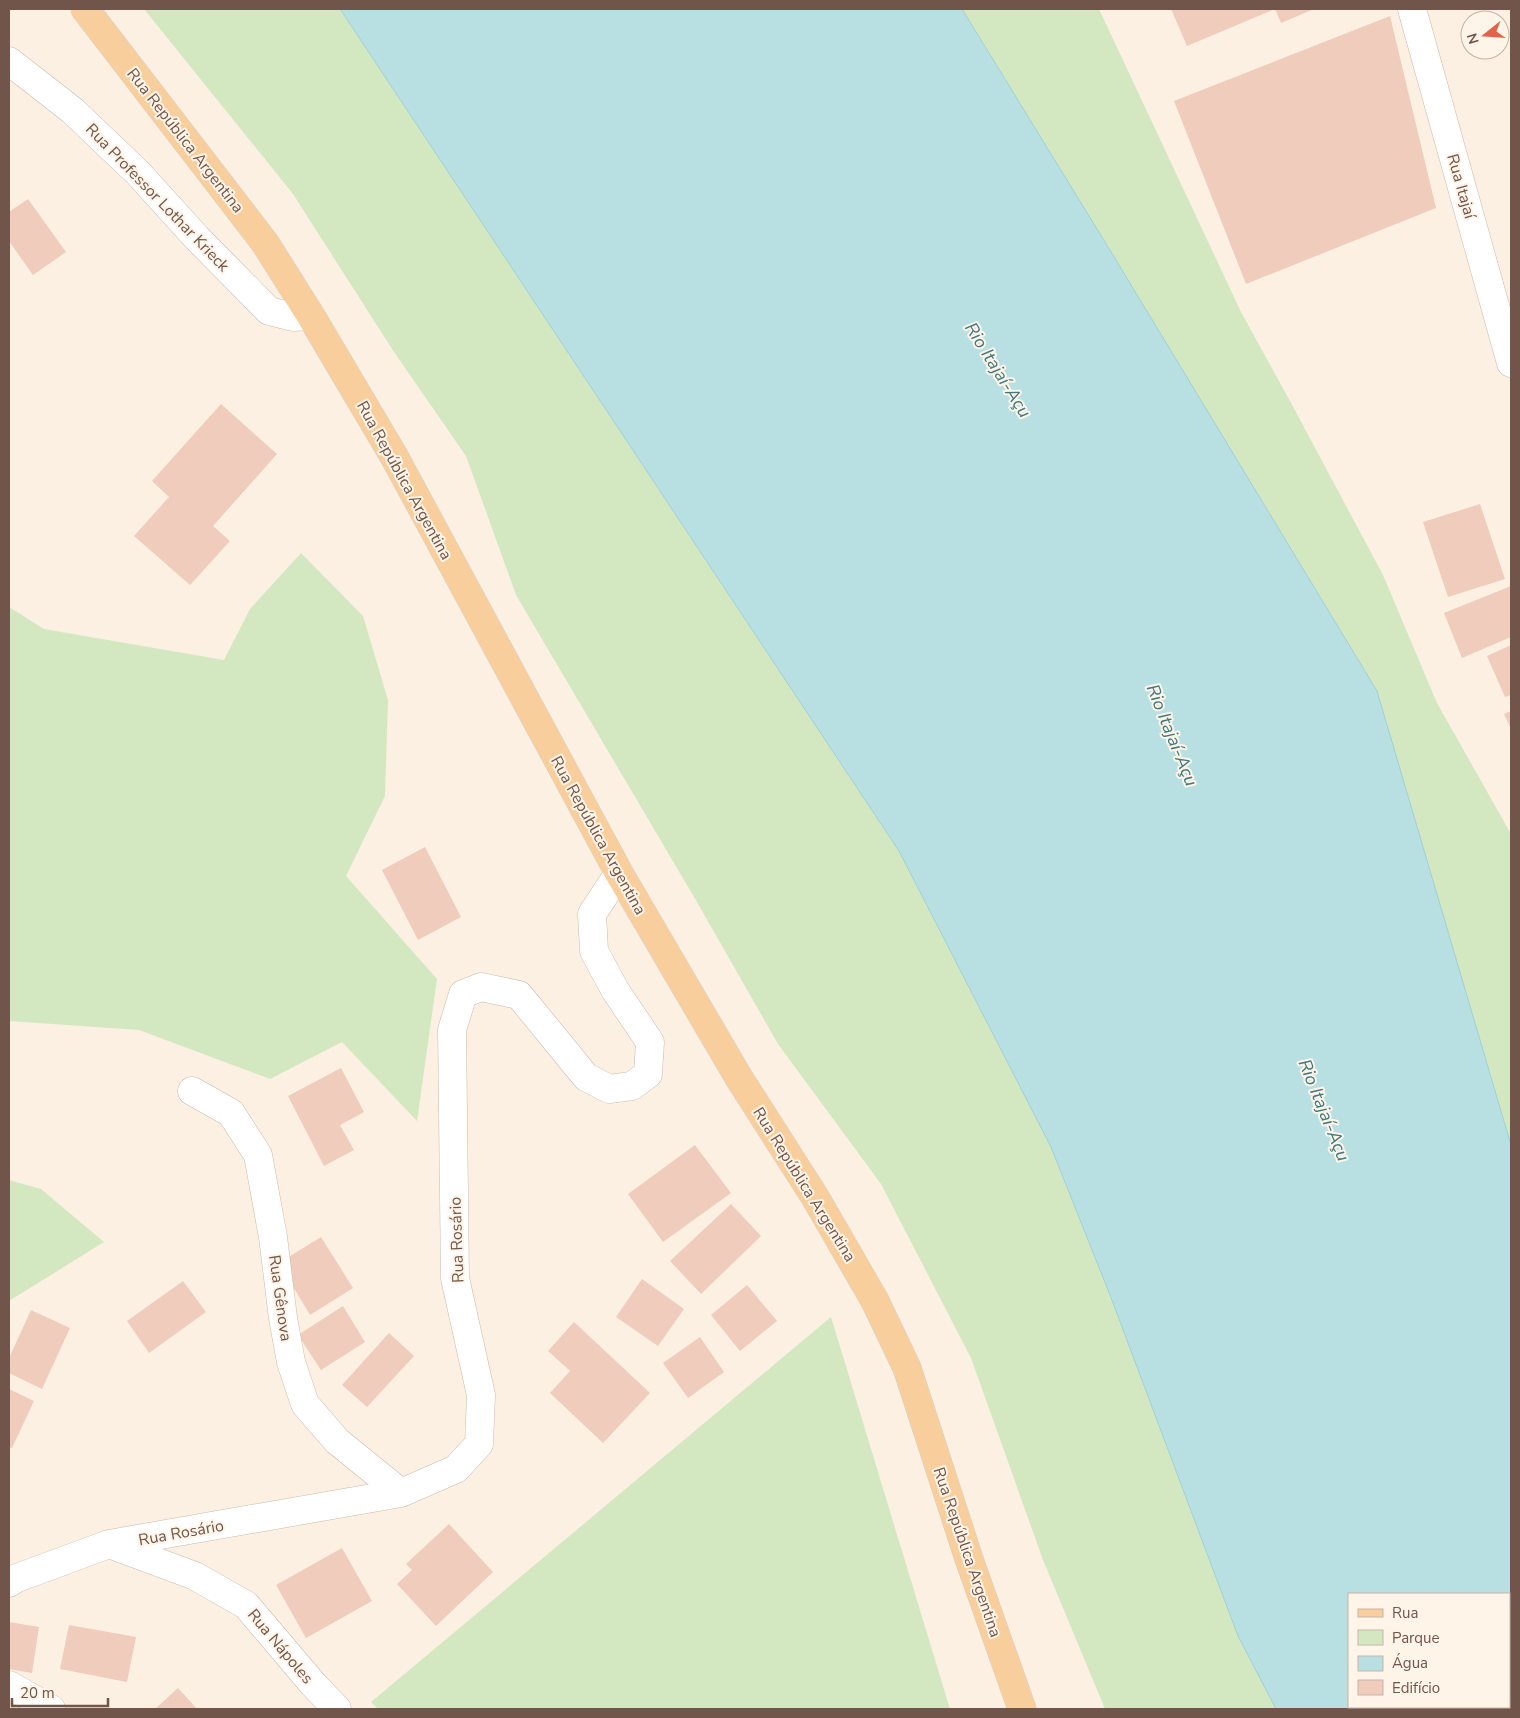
<svg xmlns="http://www.w3.org/2000/svg" width="1520" height="1718" font-family="'Nunito Sans',sans-serif">
<style>
.green{fill:#d3e8c1}
.water{fill:#b8e0e3;stroke:#9ed0d5;fill-rule:evenodd}
.building{fill:#efccbb}
.lines{fill:none;stroke-linecap:round;stroke-linejoin:round}
.street-casing{stroke:#ceb9ac;stroke-width:29}
.secondary-casing{stroke:#d0b8a9;stroke-width:29}
.primary-casing{stroke:#d7cfcc;stroke-width:29}
.street{stroke:#fff;stroke-width:28}
.secondary{stroke:#fff;stroke-width:28}
.primary{stroke:#f8cf9c;stroke-width:28}
.labels{text-anchor:middle;stroke-width:4;stroke-linejoin:round;paint-order:stroke}
.street-label{font-size:16px;fill:#71554a;stroke:#fef4e8}
.water-label{font-size:18px;font-style:italic;fill:#41777d;stroke:#fef4e8}
</style>
<rect width="100%" height="100%" fill="#fbf0e2"/>
<path class="green" d="M144 9H340L899 851 1051 1147 1110 1295 1238 1636 1276 1709H1105L1043 1560 971 1358 881 1184 778 1044 697 902 516 595 466 456 394 352 293 194Z
M962 9H1099L1241 312 1290 401 1383 575 1437 703 1511 834V1145L1377 691 1105 242Z
M301 553 363 616 388 700 385 796 346 876 437 979 417 1121 342 1042 270 1079 139 1030 9 1021V607L44 629 224 660 250 609Z
M9 1180 41 1189 104 1242 9 1301Z
M831 1317 950 1709H378L371 1702Z"/>
<path class="water" d="M340 9H962L1105 242 1377 691 1511 1145V1709H1276L1238 1636 1110 1295 1051 1147 899 851ZM1349 1594H1509V1707H1349Z"/>
<path class="building" d="M1171 9H1314L1281 23 1275 9 1187 46Z
M1390 16 1436 208 1246 284 1174 101Z
M28 199 66 252 33 275 9 241V212Z
M221 404 277 454 213 526 230 541 190 585 134 536 169 497 152 481Z
M1480 504 1505 579 1448 597 1423 522Z
M1511 586V637L1462 658 1444 613Z
M1511 645V695L1505 697 1487 656Z
M1511 711V729L1504 714Z
M425 847 461 917 418 940 382 870Z
M341 1068 364 1112 340 1125 354 1150 324 1166 288 1096Z
M695 1145 731 1193 663 1242 628 1194Z
M731 1204 761 1236 701 1294 670 1261Z
M321 1237 353 1288 310 1315 279 1263Z
M642 1279 684 1309 658 1346 616 1317Z
M183 1281 206 1312 149 1353 127 1321Z
M747 1285 777 1321 740 1351 711 1315Z
M343 1306 365 1342 321 1370 298 1335Z
M31 1310 70 1328 42 1389 9 1373V1358Z
M574 1322 650 1393 603 1443 550 1393 570 1371 548 1351Z
M389 1333 414 1356 367 1407 342 1385Z
M700 1337 724 1372 688 1398 663 1363Z
M9 1389 34 1401 12 1448 9 1447Z
M449 1524 493 1572 436 1626 397 1584 412 1570 406 1564Z
M342 1548 372 1601 306 1638 276 1585Z
M9 1622 39 1627 32 1673 9 1669Z
M69 1625 136 1637 127 1682 60 1669Z
M178 1688 197 1709H155Z"/>
<g class="lines">
<g class="street-casing">
<path id="street" d="M9 61 73 111 138 173 197 238 269 311 293 317 311 316
M192 1091 231 1113 258 1155 273 1237 283 1318 291 1362 305 1404 337 1441 401 1493
M109 1544 195 1576 246 1605 313 1684 337 1709
M9 1583 17 1578 109 1544 401 1493 456 1469 479 1444 481 1395 455 1278 452 1030 463 994 481 987 519 995 586 1077 609 1089 632 1086 648 1074 650 1042 615 990 594 951 592 914 619 873
M9 1685 51 1709"/>
</g>
<g class="secondary-casing">
<path id="secondary" d="M1412 9 1511 363"/>
</g>
<g class="primary-casing">
<path id="primary" d="M85 9 265 243 311 316 395 458 619 873 739 1078 815 1197 875 1301 907 1368 969 1559 1022 1709"/>
</g>
<use href="#street" class="street"/>
<use href="#secondary" class="secondary"/>
<use href="#primary" class="primary"/>
</g>
<g class="labels">
<g class="street-label">
<text transform="translate(186 140) rotate(52)" y="6">Rua República Argentina</text>
<text transform="translate(1462 186) rotate(74)" y="6">Rua Itajaí</text>
<text transform="translate(158 197) rotate(46)" y="6">Rua Professor Lothar Krieck</text>
<text transform="translate(405 480) rotate(61)" y="6">Rua República Argentina</text>
<text transform="translate(599 835) rotate(61)" y="6">Rua República Argentina</text>
<text transform="translate(805 1184) rotate(58)" y="6">Rua República Argentina</text>
<text transform="translate(456 1240) rotate(-92)" y="6">Rua Rosário</text>
<text transform="translate(281 1298) rotate(82)" y="6">Rua Gênova</text>
<text transform="translate(181 1532) rotate(-10)" y="6">Rua Rosário</text>
<text transform="translate(968 1552) rotate(71)" y="6">Rua República Argentina</text>
<text transform="translate(281 1646) rotate(50)" y="6">Rua Nápoles</text>
</g>
<g class="water-label">
<text transform="translate(998 370) rotate(58)" y="6">Rio Itajaí-Açu</text>
<text transform="translate(1172 735) rotate(68)" y="6">Rio Itajaí-Açu</text>
<text transform="translate(1324 1110) rotate(68)" y="6">Rio Itajaí-Açu</text>
</g>
</g>
<rect width="1520" height="1718" fill="none" stroke="#71554a" stroke-width="20"/>
<rect x="1348" y="1593" width="162" height="115" fill="#fef4e8" stroke="#c6b4a9"/>
<rect x="1358" y="1609" width="25" height="8" fill="#f8cf9c" stroke="#c6b4a9"/>
<text x="1392" y="1618" font-size="15" fill="#71554a">Rua</text>
<rect x="1358" y="1630" width="25" height="15" fill="#d3e8c1" stroke="#c6b4a9"/>
<text x="1392" y="1643" font-size="15" fill="#71554a">Parque</text>
<rect x="1358" y="1656" width="25" height="15" fill="#b8e0e3" stroke="#c6b4a9"/>
<text x="1392" y="1668" font-size="15" fill="#71554a">Água</text>
<rect x="1358" y="1680" width="25" height="15" fill="#efccbb" stroke="#c6b4a9"/>
<text x="1392" y="1693" font-size="15" fill="#71554a">Edifício</text>
<g transform="translate(1485 35) rotate(253)"><circle r="24" fill="#fef4e8" stroke="#c6b4a9"/>
<path d="M0-4L9 19L0 12L-9 19Z" fill="#e1634b"/>
<text y="-8" font-size="14" font-weight="bold" text-anchor="middle" fill="#71554a">N</text>
</g>
<path d="M12 1698v8h96v-8" fill="none" stroke="#71554a" stroke-width="2.5"/>
<text x="20" y="1698" font-size="15" fill="#71554a" stroke="#fef4e8" stroke-width="4" paint-order="stroke">20 m</text>
</svg>
